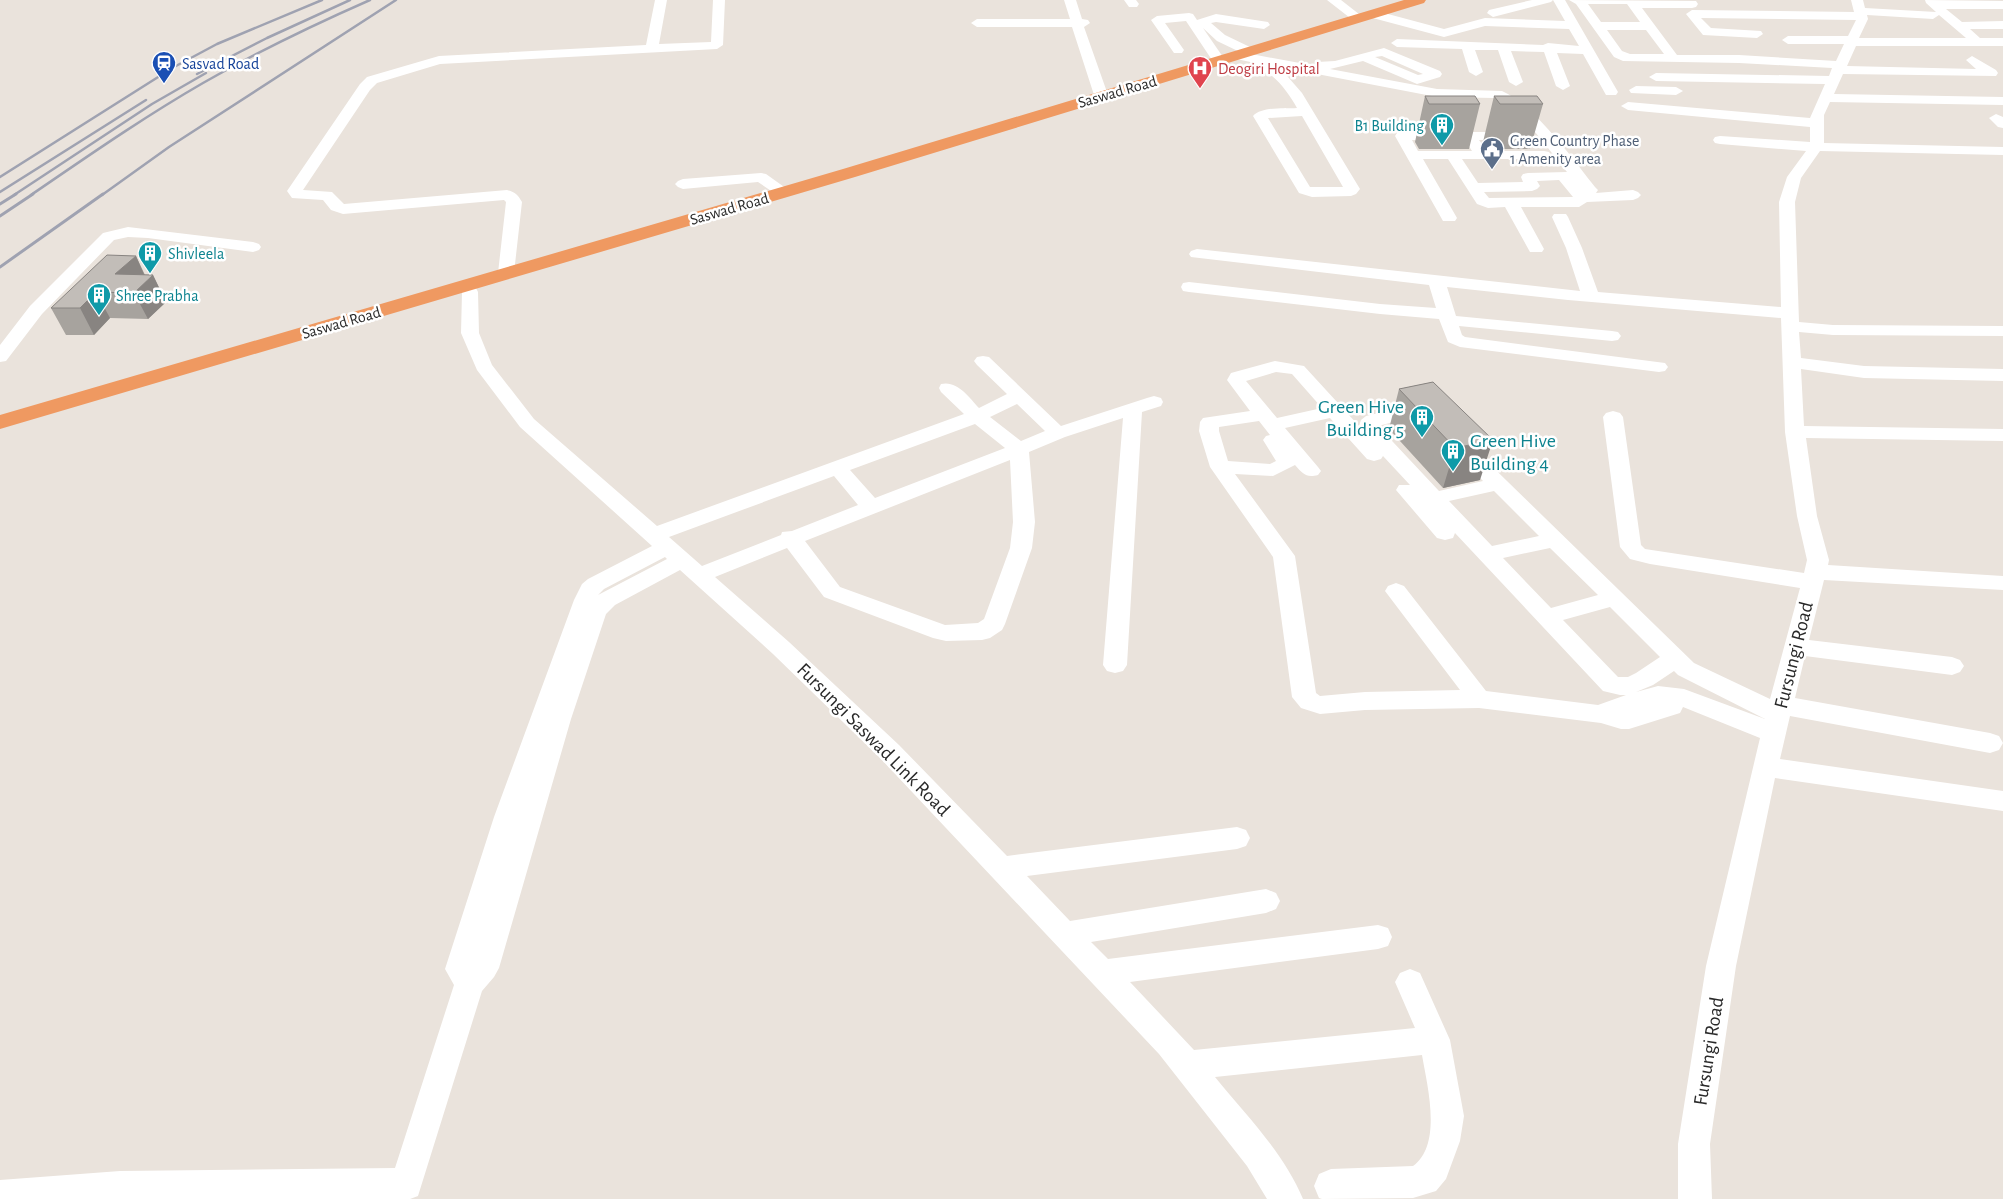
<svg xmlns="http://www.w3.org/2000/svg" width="2003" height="1199" font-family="'Alegreya Sans',sans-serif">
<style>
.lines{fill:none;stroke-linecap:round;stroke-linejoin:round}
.minor{fill:#fff;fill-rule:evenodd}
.highway{fill:#ef9961;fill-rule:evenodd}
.rail-far1{stroke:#9fa2b1;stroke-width:2.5}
.rail{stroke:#9fa2b1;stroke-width:3}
.wall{fill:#a7a39e}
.shaded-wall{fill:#888481}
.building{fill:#c2bdb8;stroke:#888481}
.labels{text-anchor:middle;stroke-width:5;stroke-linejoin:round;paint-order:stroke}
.far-transit-label{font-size:16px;fill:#164399;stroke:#fff;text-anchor:start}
.far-health-label{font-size:16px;fill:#be3a42;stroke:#fff;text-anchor:start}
.far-street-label{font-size:16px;fill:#292929;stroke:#fff}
.far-culture-label{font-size:16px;fill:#0d838f;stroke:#fff;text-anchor:start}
.far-service-label{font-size:16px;fill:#4e5e75;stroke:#fff;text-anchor:start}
.culture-label{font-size:20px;fill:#0d838f;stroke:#fff;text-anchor:end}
.street-label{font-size:20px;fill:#292929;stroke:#fff}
</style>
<rect width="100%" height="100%" fill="#eae3dc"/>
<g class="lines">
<path class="minor" d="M655 0H667L659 44 711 42 713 0H725L723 45 717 49 440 64 377 83 370 90 303 190 332 192 344 204 507 190C515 192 518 195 522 202L514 273 512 277H500L498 273 506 202 504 200 343 214 331 210 323 200 292 198 287 191 360 84 367 77 439 56 646 45Z
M1064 0H1076L1082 19 1088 20 1090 23 1084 27 1108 95 1106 98 1101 99 1094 95 1072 27H977L971 23 977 19H1070Z
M1124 0H1136L1139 4 1137 7H1129Z
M1327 0H1341L1364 18 1362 21H1354Z
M1532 0H1553L1551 2 1493 17 1487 13 1489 10Z
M1553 0H1565L1618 92 1616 95H1606L1583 54 1557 53 1570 86 1563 90 1556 86 1544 52 1511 51 1523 82 1516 86 1509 82 1498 50H1475L1483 72 1476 76 1469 72 1462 49 1397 47 1391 43 1397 39 1543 45 1548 43 1579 46 1569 29 1485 26 1444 37 1369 17 1367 14 1373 10 1444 29 1485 18 1565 21Z
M1569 0 1696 1 1698 4 1696 7 1692 8H1642L1677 55H1739L1836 61 1844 44H1788L1782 40 1788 36H1848L1856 20 1701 18 1711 28 1761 31 1763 34 1757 38 1703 35 1686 14 1692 10 1854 12 1851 0H1863L1865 8 1936 12 1926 3 1925 0 2003 1V9H1946L1962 22 2003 21V29H1970L1980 38H2003V46H1856L1847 66 1976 69 1966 60 1972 56 1996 70 1998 73 1996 76 1843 74 1834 94 2003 97V105L1830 102 1824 115V143L2003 147V155L1820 151 1801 178 1795 202 1799 322 1833 325 2003 326V336L1833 335 1799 332 1801 358 1864 366 2003 369V381L1864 378 1801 369 1804 426 2003 429V441L1806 438 1817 516 1829 560 1828 565 2003 576V590L1824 580 1809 640 1952 657 1960 660 1964 666 1960 672 1952 675 1805 656 1795 698 1990 733 1999 736 2003 743 1999 750 1990 753 1790 716 1780 759 2003 791V811L1775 778 1736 966 1710 1144 1712 1199H1678V1144L1706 966 1760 738 1683 707 1680 713 1629 729H1621L1601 723 1479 708 1365 710 1320 714 1301 708 1292 697 1273 557 1210 467 1199 431 1200 422 1203 418 1250 411 1227 380 1231 373 1275 361 1304 366 1359 426 1361 420 1366 416 1413 405 1430 409 1433 413 1430 417 1423 419 1413 417 1378 426 1439 491 1483 481 1453 449 1456 445 1463 443 1470 445 1694 663 1770 699 1800 588 1650 564 1630 559 1620 547 1603 417 1606 413 1613 411 1620 413 1623 417 1641 545 1645 549 1804 573 1807 560 1797 516 1785 432 1781 318 1568 300 1447 287 1456 316 1612 331 1618 332 1621 336 1618 340 1612 341 1459 326 1462 335 1465 337 1665 363 1668 367 1665 371 1659 372 1460 347 1448 342 1439 319 1380 314 1189 292 1183 291 1181 287 1183 283 1189 282 1380 304 1436 308 1429 285 1191 257 1189 254 1191 251 1197 249 1580 291 1566 248 1552 217 1554 214H1566L1568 217 1582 248 1598 292 1781 307 1779 202 1787 177 1806 151 1720 144 1715 143 1713 140 1715 137 1720 136 1810 142V127L1628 110 1621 106 1628 102 1810 118 1825 84 1656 81 1649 77 1656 73 1829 76 1832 68 1739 63 1623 61 1614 57 1576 4ZM1588 4H1627L1640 22H1601ZM1867 15 1933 19 1939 15 1966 38H1859L1868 19ZM1607 30H1646L1664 54H1630L1622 51ZM1276 372 1292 374 1322 408 1277 418 1246 381ZM1330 418 1367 459 1374 461 1381 459 1383 456 1410 485H1399L1396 490 1437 538 1445 540 1453 538 1455 533 1603 691 1620 695H1626L1598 705 1486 691 1404 586 1396 583 1388 586 1385 591 1460 690 1365 692 1320 696 1316 693 1295 556 1235 474 1273 476 1295 465C1303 474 1306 478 1318 475L1321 471 1318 467 1285 428ZM1259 421 1270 435 1266 436 1263 440 1276 461 1270 464 1228 461 1219 431V427ZM1494 491 1539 536 1492 546 1449 501ZM1550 548 1598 595 1551 608 1503 558ZM1610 607 1660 657 1636 673 1628 677H1618L1563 620ZM1674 671 1678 675 1765 719 1684 689 1658 686 1636 692 1653 685Z
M1189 13 1193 14 1197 20 1216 14 1268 22 1270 25 1264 29 1216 22 1211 23 1225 35 1252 48 1254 51 1251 54 1316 66 1317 62 1335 61 1384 48 1440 71 1442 74 1440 77 1417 84 1363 61 1330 69 1437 89 1502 91C1535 106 1572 158 1595 187L1598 190 1596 193 1633 190 1638 192 1641 195 1638 198 1633 200 1587 202 1579 207H1521L1544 249 1542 252H1530L1505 207 1488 208 1477 204 1448 159H1423L1457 218 1455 221H1443L1395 136 1397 133 1402 132H1459L1446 114 1453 110 1458 111 1473 132H1515L1520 133 1522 136 1520 139 1515 140H1479L1487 151H1544L1549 152 1551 155 1549 158 1544 159H1462L1478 183 1523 182 1521 177 1523 174 1528 173 1567 172C1548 149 1522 110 1495 98L1437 97 1265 64 1281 69 1302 93 1360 189 1356 194 1351 196 1312 197 1299 193 1253 116C1262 106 1285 109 1297 108 1291 97 1282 84 1272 76 1266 71 1256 72 1251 66L1255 63 1232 58 1230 55 1232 52H1240L1217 41 1203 28 1225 60 1224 63H1214L1186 21 1165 23 1184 50 1182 53H1174L1151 20 1157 16ZM1382 56 1423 74 1418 75 1375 57ZM1302 116 1343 187H1310L1268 118ZM1412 140H1465L1472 151H1418ZM1559 180 1573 197 1489 198 1484 192 1532 191 1537 189 1540 186 1537 181Z
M1636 86 1676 87 1683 91 1676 95 1631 93 1629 90Z
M1996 114 2003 117V128L1998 127 1989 118Z
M761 173 766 174 787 189 790 192 787 195H777L758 182 683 189 678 187 675 184 678 181 683 179Z
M128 227 253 242 259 244 261 247 259 250 253 252 148 238 128 237 114 240 42 314 6 361 0 362V345L30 306 103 233Z
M470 287 476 288 478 292 479 333 492 365 534 419 657 526 964 414 941 392 939 388 941 384C957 380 969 397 979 408L1007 394 977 365 974 361 977 357 983 356 989 357 1061 426 1147 398 1154 396 1161 398 1163 402 1161 406 1142 412 1127 665 1123 671 1115 673 1107 671 1103 665 1123 418 1065 437 1029 452 1035 522 1032 548 1005 624 1002 630 990 638 982 640 946 641 933 638 824 597 787 548 715 577 789 642 899 745 1007 856 1237 827 1246 830 1250 838 1246 846 1237 849 1027 876 1070 921 1266 889 1276 893 1280 901 1276 909 1266 913 1091 942 1108 959 1378 925 1388 928 1392 937 1388 946 1378 949 1130 982 1194 1050 1415 1028 1395 982 1400 973 1410 969 1420 973 1450 1040 1464 1116 1460 1141 1446 1179 1436 1191 1413 1198 1322 1199 1319 1198 1314 1186 1319 1174 1331 1169 1413 1166C1443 1144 1427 1085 1422 1055L1215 1077C1246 1115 1284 1153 1303 1199H1267L1247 1166 1159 1054 881 759 773 654 680 570 615 605 606 614 571 719 499 968 494 977 482 991 418 1196 410 1199H0V1180L120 1171 395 1168 454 985 445 969 494 817 574 600 582 584 588 579 652 546 520 427 477 370 461 333 462 292 464 288ZM1017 404 1045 431 1021 441 990 417ZM975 424 1005 448 875 498 850 470ZM1010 460 1013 522 1010 548 984 619 978 623 945 625 840 587 805 541ZM834 476 858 505 792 531 782 532 781 535 702 566 669 537ZM665 557 667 559 598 595 604 589Z"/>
<path class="highway" d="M1404 0H1426L1424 3 855 177 0 429V415L843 169Z"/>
<path class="rail-far1" d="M197 74 267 38 350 0
M0 177 174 67 217 44 322 0
M0 192 146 100
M14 195 152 104 206 73
M31 195C88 156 144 117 203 83 257 52 313 25 370 0
M102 195 169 147 396 0"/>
<path class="rail" d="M0 204 16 194
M0 216 33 194
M0 267 103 194"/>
</g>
<path class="wall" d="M1425 96 1480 104 1469 149H1419L1415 142Z
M1494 96 1543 104 1530 149H1488L1483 142Z
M136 256 145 275H153L166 302 148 319 110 318 94 335H66L51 308Z
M1433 382 1480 480 1443 488 1389 429 1399 389Z"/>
<path class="shaded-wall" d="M136 256 147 281 153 275 166 302 148 319 134 293 115 274Z
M96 292 110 318 94 335 80 308Z
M1493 440 1480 480 1443 488 1455 448Z"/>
<path class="building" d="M1425 96H1475L1480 104H1429Z
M1494 96H1537L1543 104H1500Z
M107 255 136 256 115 274 153 275 134 293 96 292 80 308H51Z
M1433 382 1493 440 1455 448 1399 389Z"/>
<defs>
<g id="station-pin" transform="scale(1.25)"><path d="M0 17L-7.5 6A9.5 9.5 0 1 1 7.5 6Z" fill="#1a4fb4" stroke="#fff"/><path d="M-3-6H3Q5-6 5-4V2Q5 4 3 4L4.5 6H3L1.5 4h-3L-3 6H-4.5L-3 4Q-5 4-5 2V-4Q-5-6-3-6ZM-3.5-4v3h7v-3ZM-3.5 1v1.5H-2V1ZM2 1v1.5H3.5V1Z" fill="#fff"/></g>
<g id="hospital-pin" transform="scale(1.25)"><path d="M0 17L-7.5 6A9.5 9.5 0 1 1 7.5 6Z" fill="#e0444e" stroke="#fff"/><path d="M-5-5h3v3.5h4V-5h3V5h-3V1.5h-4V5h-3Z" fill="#fff"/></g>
<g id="building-pin" transform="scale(1.25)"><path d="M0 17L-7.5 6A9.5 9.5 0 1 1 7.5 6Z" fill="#0f9aa8" stroke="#fff"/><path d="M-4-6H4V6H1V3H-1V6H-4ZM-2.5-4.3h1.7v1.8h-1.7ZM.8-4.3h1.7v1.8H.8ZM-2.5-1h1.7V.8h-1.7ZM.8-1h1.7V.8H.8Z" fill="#fff"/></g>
<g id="civic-pin" transform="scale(1.25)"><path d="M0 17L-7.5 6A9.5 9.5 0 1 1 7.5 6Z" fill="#5c6f8a" stroke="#fff"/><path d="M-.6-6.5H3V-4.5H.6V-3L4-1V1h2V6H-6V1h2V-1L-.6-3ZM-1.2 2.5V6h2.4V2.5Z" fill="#fff"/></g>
</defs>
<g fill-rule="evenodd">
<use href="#station-pin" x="164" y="63"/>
<use href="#hospital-pin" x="1200" y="68"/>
<use href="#building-pin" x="1442" y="125"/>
<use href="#civic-pin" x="1492" y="149"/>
<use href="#building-pin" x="150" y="253"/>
<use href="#building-pin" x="99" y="295"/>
<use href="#building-pin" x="1422" y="417"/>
<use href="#building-pin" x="1453" y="451"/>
</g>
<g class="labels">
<g class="far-transit-label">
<text x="182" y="69">Sasvad Road</text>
</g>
<g class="far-health-label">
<text x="1218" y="74">Deogiri Hospital</text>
</g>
<g class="far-street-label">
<text transform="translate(1117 91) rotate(-16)" y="6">Saswad Road</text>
<text transform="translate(729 208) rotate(-16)" y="6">Saswad Road</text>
<text transform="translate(341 322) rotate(-16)" y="6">Saswad Road</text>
</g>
<g class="far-culture-label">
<text x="1424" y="131" text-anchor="end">B1 Building</text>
<text x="168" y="259">Shivleela</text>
<text x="116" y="301">Shree Prabha</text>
</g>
<g class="far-service-label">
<text x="1510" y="146">Green Country Phase<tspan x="1510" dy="18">1 Amenity area</tspan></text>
</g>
<g class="culture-label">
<text x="1404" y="413">Green Hive<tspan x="1404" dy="23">Building 5</tspan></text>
<text x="1470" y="447" text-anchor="start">Green Hive<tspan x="1470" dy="23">Building 4</tspan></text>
</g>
<g class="street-label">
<text transform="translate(1793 655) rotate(-76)" y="7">Fursungi Road</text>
<text transform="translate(874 739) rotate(45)" y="7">Fursungi Saswad Link Road</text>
<text transform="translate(1708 1051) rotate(-81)" y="7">Fursungi Road</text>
</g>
</g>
</svg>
